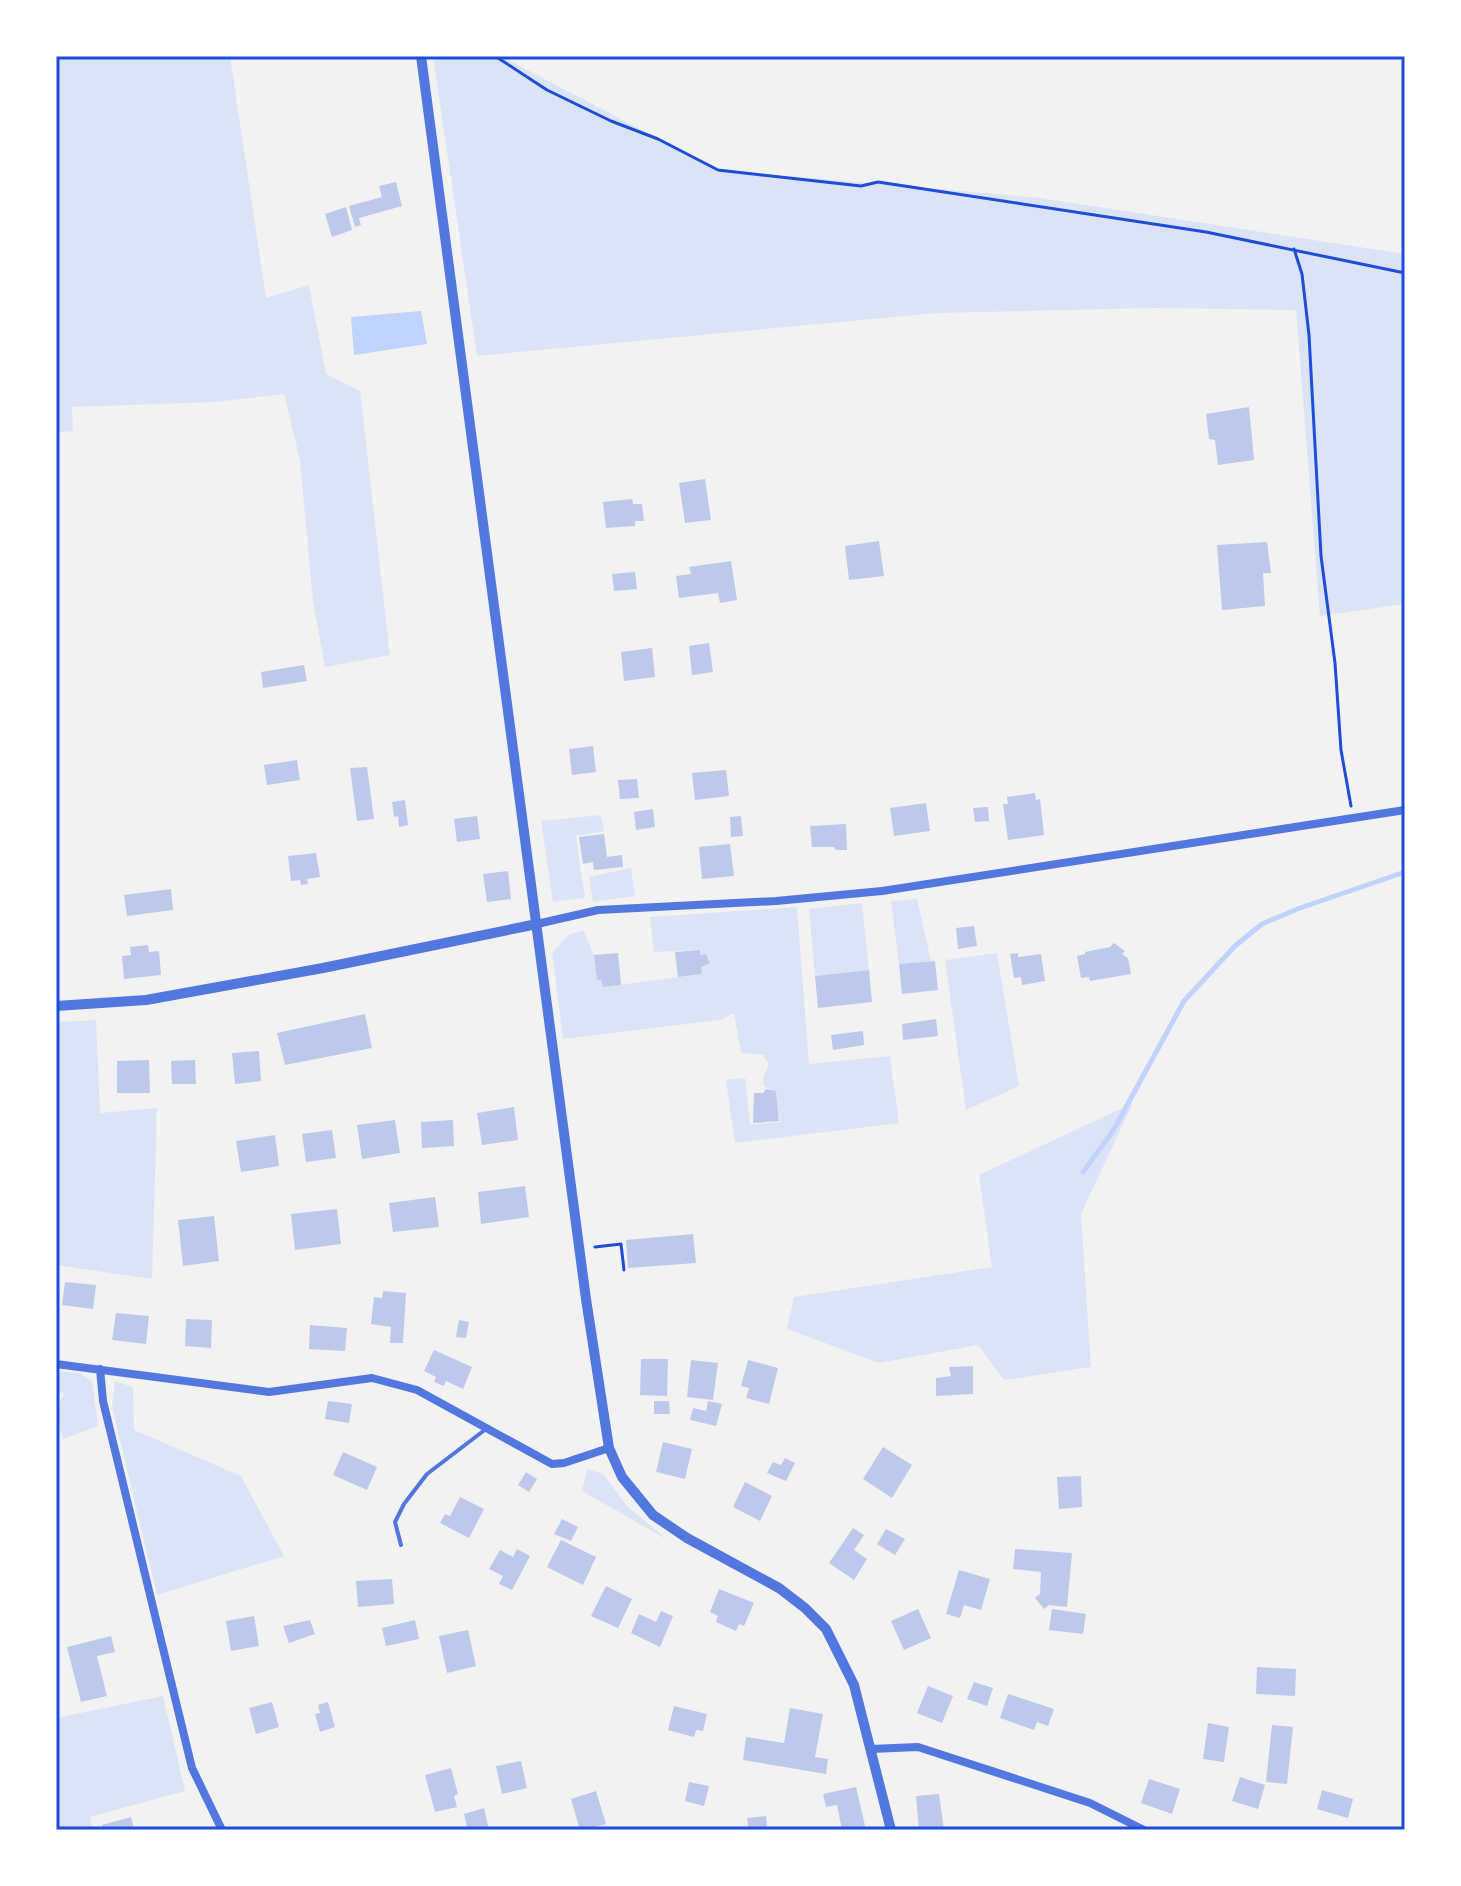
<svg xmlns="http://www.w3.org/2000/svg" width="1461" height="1886" font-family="Cabin,sans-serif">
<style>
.green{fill:#dbe4f7}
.water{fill:#bfd3fe}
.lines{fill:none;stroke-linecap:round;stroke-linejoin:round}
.stream{stroke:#bfd3fe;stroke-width:5}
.building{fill:#bdc9ec}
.path{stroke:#1d4ed8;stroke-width:3}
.service{stroke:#5277de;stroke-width:4}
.minor{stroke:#5277de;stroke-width:8}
.tertiary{stroke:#5277de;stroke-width:10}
.neatline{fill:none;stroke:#1d4ed8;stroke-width:3}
</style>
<rect width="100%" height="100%" fill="#f2f2f2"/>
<path class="green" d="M56 56H230L266 298 309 285 326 374 360 391 390 655 325 667 313 602 300 460 284 394 215 402 72 407 73 431 56 433Z
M433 56H501L718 170 1040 198 1405 254V604L1320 616 1296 310 1156 308 937 313 477 356Z
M601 815 604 831 576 836 585 898 553 902 541 821Z
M631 868 635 896 593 902 589 877Z
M917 899 931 961 899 964 891 901Z
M862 903 869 970 815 976 809 909Z
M797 907 809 1064 890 1056 899 1123 735 1143 726 1080 745 1078 750 1125 780 1122 776 1092 764 1086 763 1079 769 1064 763 1055 741 1053 734 1013 720 1020 563 1039 552 953 568 935 583 930 594 955 597 980H601L603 987 701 974V967L710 962 706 954 700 955V950L654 952 650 917Z
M997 953 1019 1086 966 1110 945 960Z
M96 1020 100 1113 157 1108 152 1279 56 1265V1022Z
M1133 1103 1081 1214 1091 1367 1004 1380 978 1345 879 1363 787 1329 794 1297 992 1267 979 1175Z
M56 1371 80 1373 92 1381 98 1426 63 1439C56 1418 52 1412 65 1393L56 1392Z
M115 1381 133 1387 134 1430 241 1476 284 1556 157 1595 112 1407Z
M587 1469 603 1474 628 1507 668 1540 582 1491Z
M163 1696 185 1791 90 1817 93 1830H56V1718Z"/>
<path class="water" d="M421 311 427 344 354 355 351 317Z"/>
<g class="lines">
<path class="stream" d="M1083 1172 1113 1131 1184 1001 1235 946 1262 924 1300 908 1405 872"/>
</g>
<path class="building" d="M396 182 402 206 359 218 361 225 355 227 349 206 382 197 379 186Z
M346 207 352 230 332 237 325 214Z
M1249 407 1254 460 1218 465 1215 440 1209 439 1206 414Z
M705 479 711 520 685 523 679 483Z
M632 499 633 504H642L644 521H635V526L606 528 603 502Z
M879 541 884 576 849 580 845 546Z
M1267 542 1271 573H1263L1265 606 1222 610 1217 545Z
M731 561 737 600 720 603 718 593 679 598 676 576 691 574 689 567Z
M635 572 637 589 614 591 612 574Z
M709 643 713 672 692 675 689 646Z
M652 648 655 677 624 681 621 652Z
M304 665 307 681 263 688 261 672Z
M593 746 596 772 572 775 569 749Z
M297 760 300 780 267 785 264 765Z
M367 767 374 819 357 821 350 768Z
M726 770 729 796 695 800 692 773Z
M637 779 639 798 620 799 618 780Z
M1035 793 1036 800 1040 799 1044 835 1008 840 1003 804H1008L1007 797Z
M405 800 408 825 399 827 398 816 394 817 392 802Z
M926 803 930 831 894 836 890 808Z
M988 807 989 821 975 822 973 808Z
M653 809 655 827 636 830 634 812Z
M477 816 480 839 457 842 454 819Z
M741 816 743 836 731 837 730 817Z
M846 824 847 850H836L834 847H812L810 826Z
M604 834 607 857 622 855 623 867 594 870 593 862 583 864 579 837Z
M730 844 734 876 702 879 699 847Z
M316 853 320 877 307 879 308 884 301 885 300 880 291 881 288 856Z
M508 871 511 899 487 902 483 874Z
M171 889 173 910 127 916 124 895Z
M974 926 977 946 958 949 956 928Z
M1114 943 1125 951 1122 954 1128 958 1131 974 1090 981 1089 977 1081 978 1077 956 1085 954V952L1110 947Z
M148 945 149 952 159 951 161 975 124 979 122 956 131 955 130 947Z
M700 950V955L706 954 710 963 701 967 702 974 678 977 675 952Z
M618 953 621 985 603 987 601 980H597L594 955Z
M1018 953V957L1041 954 1045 981 1022 985 1021 977 1014 978 1010 954Z
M935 961 938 990 902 994 899 964Z
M869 970 872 1002 818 1008 815 976Z
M365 1014 372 1048 285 1065 277 1033Z
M936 1019 938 1036 903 1040 902 1024Z
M863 1031 864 1045 833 1050 831 1035Z
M259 1051 261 1081 235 1084 232 1053Z
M149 1060 150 1093H117V1061Z
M195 1060 196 1084H172L171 1061Z
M766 1089 776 1091 779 1121 753 1123 754 1093H763Z
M514 1107 518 1140 482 1145 477 1113Z
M395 1120 400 1153 362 1159 357 1125Z
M453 1120 454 1146 422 1148 421 1122Z
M332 1130 336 1158 306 1162 302 1134Z
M275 1135 279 1166 241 1172 236 1141Z
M525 1186 529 1217 481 1224 478 1192Z
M435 1197 439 1227 393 1232 389 1203Z
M337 1209 341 1244 295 1250 291 1214Z
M214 1216 219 1261 183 1266 178 1220Z
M693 1234 696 1263 628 1268 626 1240Z
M65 1282 96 1285 93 1309 62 1305Z
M383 1291 406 1293 403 1343H390L391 1327 371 1324 374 1297 382 1298Z
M116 1313 149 1316 146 1344 112 1340Z
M186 1319 212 1320 211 1348 185 1346Z
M459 1320 469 1322 466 1338 456 1337Z
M310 1325 347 1328 345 1351 309 1349Z
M434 1350 472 1367 463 1389 446 1381 444 1386 434 1382 436 1377 424 1371Z
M641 1359H668L667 1396 640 1395Z
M691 1360 718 1363 713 1400 687 1397Z
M748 1360 778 1368 769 1404 746 1398 749 1388 741 1386Z
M973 1366V1394L936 1396V1378L951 1376 949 1367Z
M328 1401 352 1404 349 1423 325 1419Z
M654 1401H669L670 1414H654Z
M708 1401 722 1404 716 1426 690 1420 693 1408 706 1411Z
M663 1442 692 1449 685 1479 656 1472Z
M883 1447 912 1465 892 1498 863 1479Z
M343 1452 377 1467 367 1490 333 1475Z
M785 1458 795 1463 786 1481 767 1473 773 1462 781 1465Z
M526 1472 537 1479 529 1492 518 1485Z
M1081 1476 1082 1507 1059 1509 1057 1477Z
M745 1482 772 1496 760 1521 733 1507Z
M460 1497 484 1509 469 1538 440 1523 445 1514 450 1516Z
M562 1519 578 1527 571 1541 554 1534Z
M853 1528 864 1535 854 1550 867 1559 854 1580 829 1563Z
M886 1529 905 1539 895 1555 877 1544Z
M561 1540 596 1557 583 1585 547 1567Z
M517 1549 530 1556 512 1590 499 1584 503 1576 489 1569 500 1550 513 1557Z
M1015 1549 1072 1553 1067 1607 1049 1605 1044 1609 1035 1598 1040 1594 1041 1572 1013 1569Z
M959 1570 990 1579 981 1610 964 1605 960 1618 946 1614Z
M392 1579 394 1604 358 1607 356 1581Z
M606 1586 632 1599 618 1628 591 1616Z
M719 1589 754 1603 744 1626 739 1624 736 1631 716 1622 718 1616 710 1612Z
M918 1609 931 1638 904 1650 891 1621Z
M1052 1609 1086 1614 1083 1634 1049 1630Z
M661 1611 673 1616 660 1647 631 1633 639 1614 656 1622Z
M254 1616 259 1646 231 1651 226 1621Z
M310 1620 315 1634 289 1643 283 1626Z
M415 1620 419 1639 386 1646 382 1628Z
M468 1630 476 1666 447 1673 439 1636Z
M111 1636 115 1652 97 1656 107 1696 81 1702 67 1647Z
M1257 1667 1296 1669 1295 1696 1256 1694Z
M974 1682 993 1688 987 1706 967 1699Z
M928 1686 953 1696 942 1723 917 1713Z
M1008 1694 1054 1709 1048 1726 1037 1722 1034 1730 1000 1718Z
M272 1702 279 1727 256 1734 249 1708Z
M328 1702 335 1727 320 1732 315 1714 320 1713 318 1705Z
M674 1706 707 1714 703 1731 696 1730 694 1737 668 1730Z
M790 1708 823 1714 815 1757 828 1759 826 1774 743 1760 746 1737 784 1743Z
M1208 1723 1229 1727 1224 1762 1203 1759Z
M1272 1725 1293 1727 1287 1784 1266 1782Z
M521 1761 527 1788 502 1794 496 1766Z
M451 1768 458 1794 454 1796 457 1807 435 1812 425 1775Z
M1240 1777 1265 1785 1258 1809 1232 1801Z
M1149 1779 1180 1789 1172 1814 1141 1803Z
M689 1782 709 1786 704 1806 685 1801Z
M856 1787 866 1830H842L837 1805 826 1807 823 1794Z
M1322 1790 1353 1799 1348 1818 1317 1809Z
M596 1791 606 1824 580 1830 571 1799Z
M939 1794 944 1830H919L916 1796Z
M484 1808 489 1830H468L464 1814Z
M766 1816 767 1829 749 1830 747 1818Z
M131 1817 134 1830H103L102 1825Z"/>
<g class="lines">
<path class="path" d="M495 56 547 90 611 121 658 139 718 170 861 186 878 182 1206 232 1405 273
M1294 249 1302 274 1309 335 1321 556 1335 663 1341 750 1351 806
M595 1247 621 1244 624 1270"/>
<path class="service" d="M401 1545 395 1522 404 1504 427 1474 486 1429"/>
<path class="minor" d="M537 924 598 910 776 901 882 891 1405 810
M56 1364 269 1392 372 1378 417 1390 552 1464 564 1463 609 1448
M100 1369 103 1401 192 1768 222 1830
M871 1749 918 1747 1090 1803 1144 1830"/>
<path class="tertiary" d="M421 56 586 1299 609 1448 622 1477 653 1515 687 1538 779 1588 805 1608 826 1629 854 1685 891 1830
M56 1006 146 1000 323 968 537 924"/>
</g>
<rect width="1461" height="1886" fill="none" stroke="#ffffff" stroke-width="116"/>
<rect x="58" y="58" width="1345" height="1770" class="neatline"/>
</svg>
